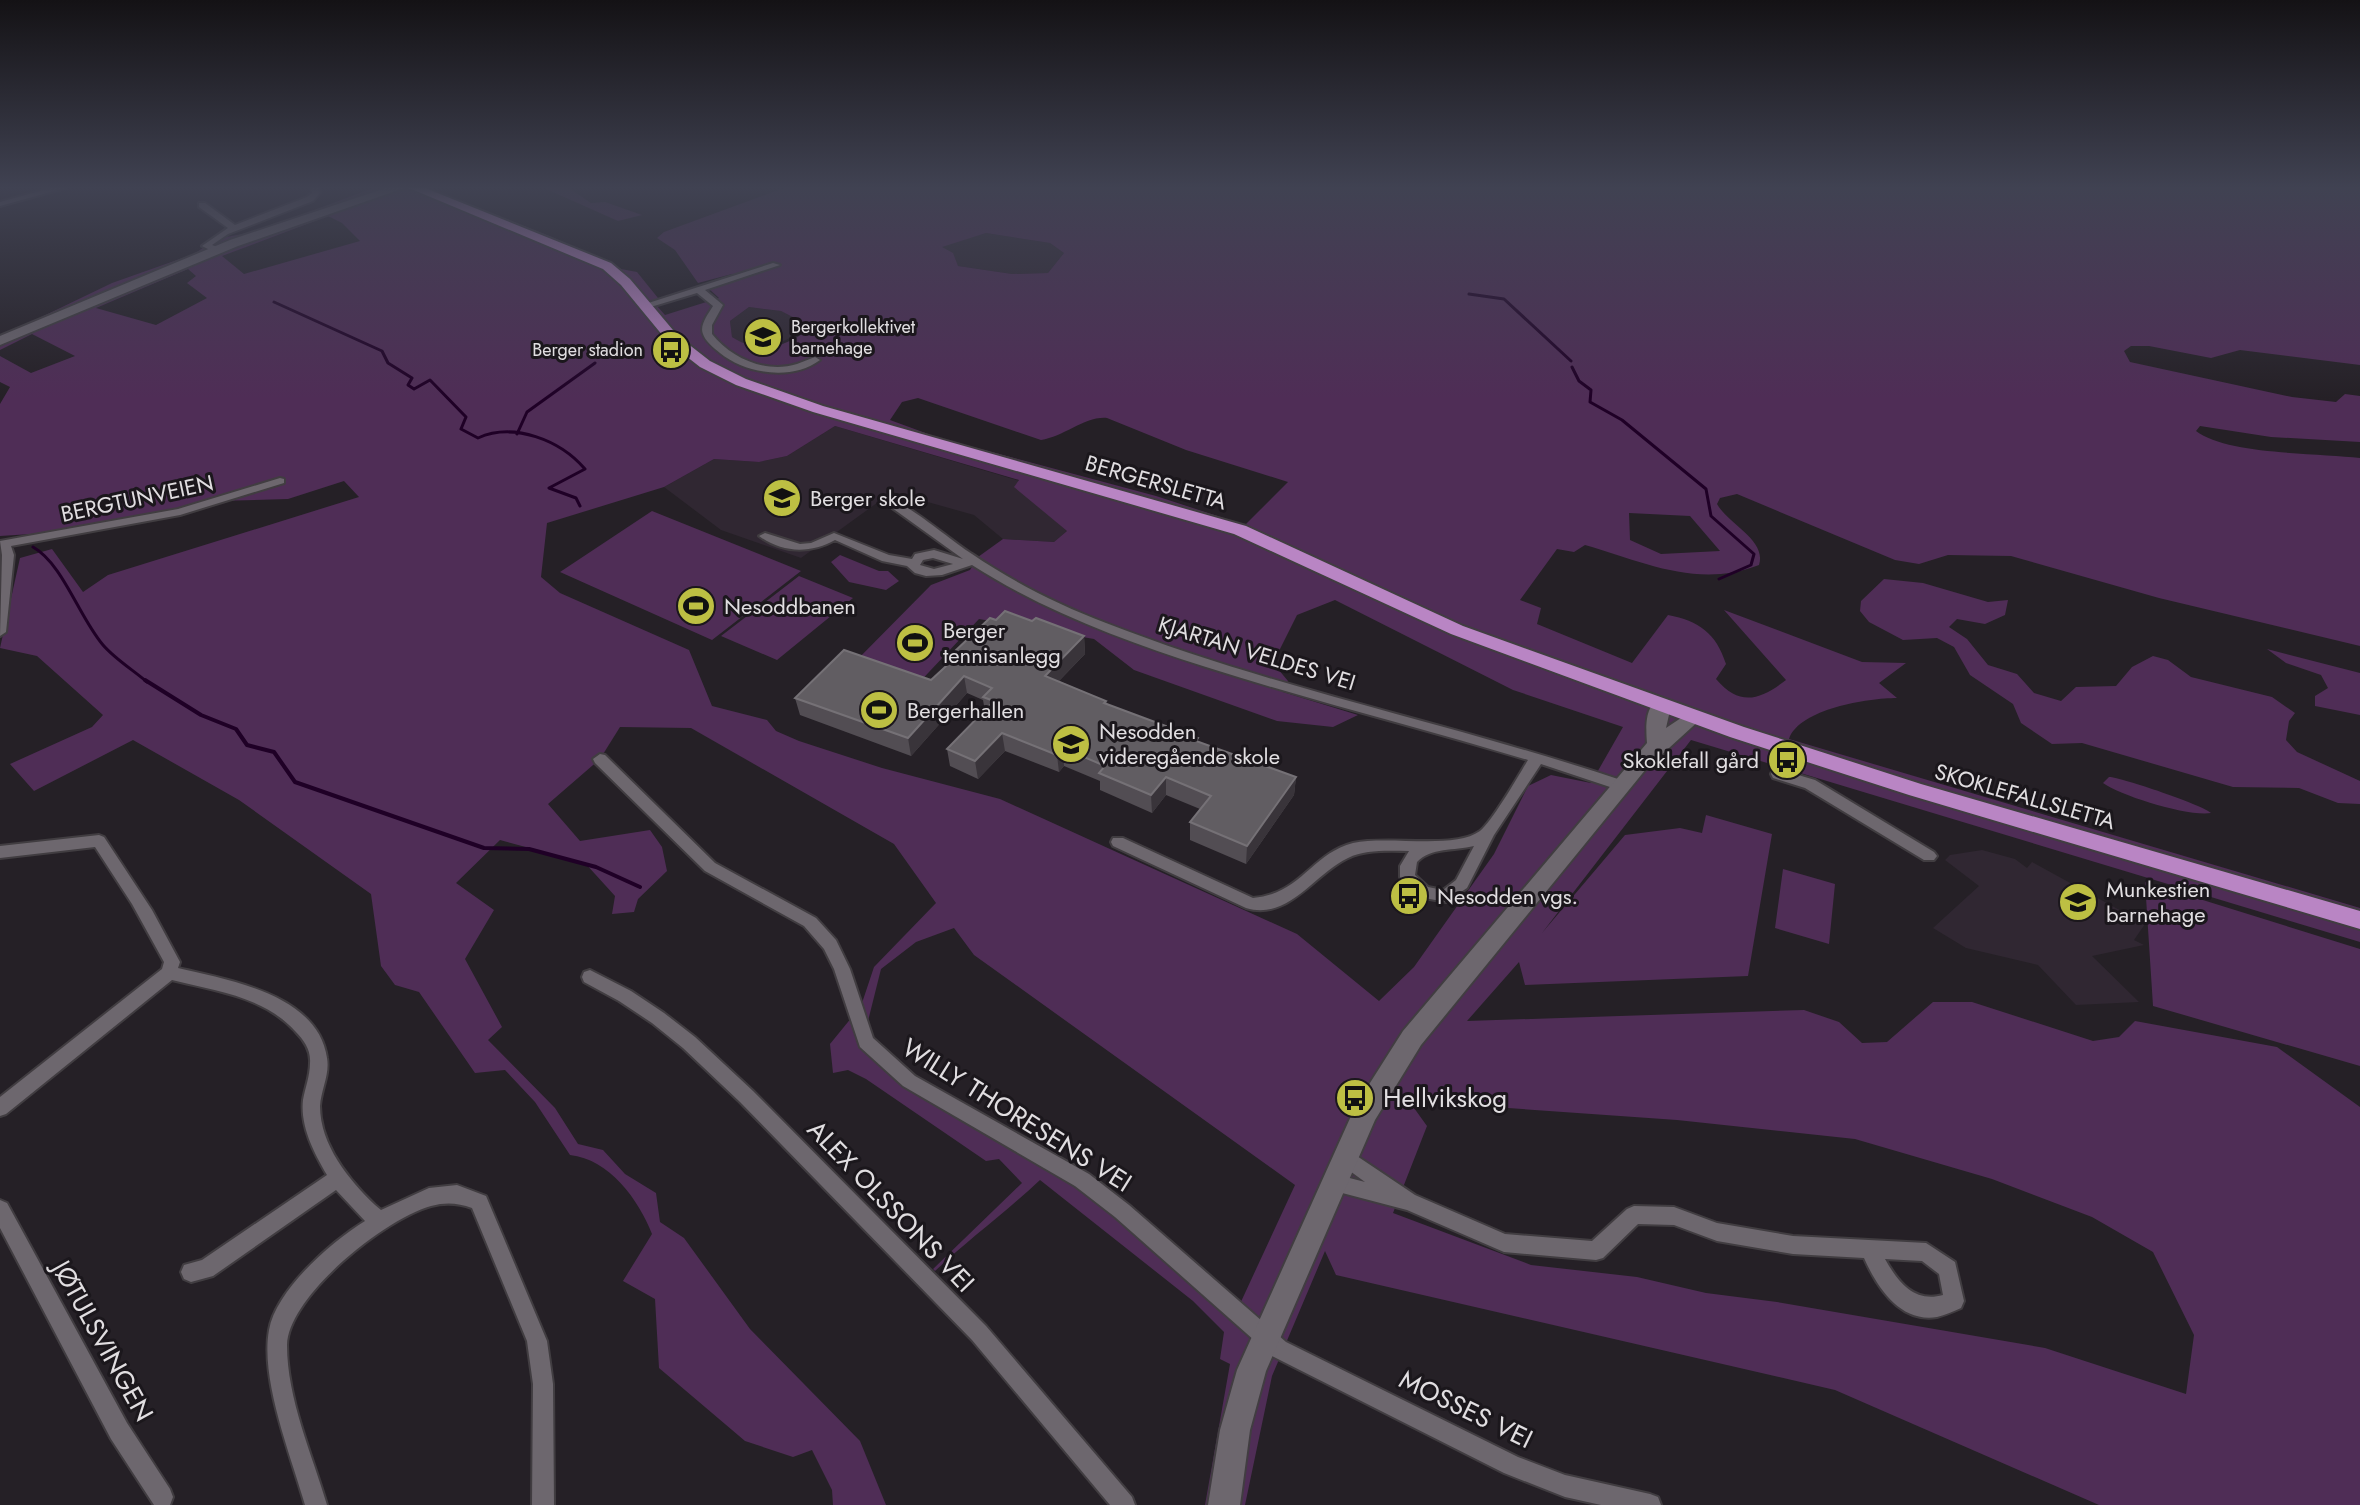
<svg xmlns="http://www.w3.org/2000/svg" width="2360" height="1505" font-family="Jost,sans-serif">
<style>
.built{fill:#302732}
.green{fill:#4f2d56;fill-rule:evenodd}
.lines{fill:none;stroke-linecap:round;stroke-linejoin:round}
.stream-far1{stroke:#1f0026;stroke-width:3}
.stream{stroke:#1f0026;stroke-width:4}
.minor-casing{stroke:#413d41;stroke-width:4}
.secondary-casing{stroke:#413d41;stroke-width:4}
.primary-casing{stroke:#413d41;stroke-width:4}
.minor{fill:#6d676e;fill-rule:evenodd}
.secondary{fill:#6d676e;fill-rule:evenodd}
.primary{fill:#b985c4;fill-rule:evenodd}
.wall{fill:#524d53}
.shaded-wall{fill:#39343a}
.building{fill:#615d62;stroke:#757176;stroke-width:2}
.labels{text-anchor:middle;stroke-width:6;stroke-linejoin:round;paint-order:stroke}
.far-poi-label{font-size:18px;fill:#e1dee1;stroke:#1b171c;text-anchor:start}
.street-label{font-size:22px;fill:#e1dee1;stroke:#1b171c}
.poi-label{font-size:22px;fill:#e1dee1;stroke:#1b171c;text-anchor:start}
.near-poi-label{font-size:26px;fill:#e1dee1;stroke:#1b171c;text-anchor:start}
.near-street-label{font-size:26px;fill:#e1dee1;stroke:#1b171c}
</style>
<rect width="100%" height="100%" fill="#252026"/>
<path class="built" d="M986 233 1050 243 1064 253 1048 273 1012 274 958 266 940 246Z
M749 307 781 311 813 327 769 348H749L732 337 730 321Z
M835 426 1020 481 1015 486 1067 531 1054 542 1003 539 974 515 892 492 801 558 721 530 664 487 714 459 759 462 787 456Z
M1982 850 2015 859 2027 868 2032 862 2145 924 2134 940 2144 945 2092 956 2139 1002 2076 1005 2038 965 1966 948 1933 928 1979 886 1945 860 1950 855Z"/>
<path class="green" d="M373 188H427L552 237 621 269 637 272 658 298 657 306 665 315 719 298 707 287 736 279 732 274 698 283 675 250 657 238 664 232 784 188H2360V365L2240 350 2211 358 2149 346H2131L2124 351 2130 362 2292 397 2336 402 2345 394 2360 396V442L2271 437 2200 426 2196 431C2227 455 2319 453 2360 458V646L2159 598 2011 556 1948 555 1919 564 1895 560 1737 494 1720 498 1717 504C1728 524 1767 540 1759 565 1698 589 1644 562 1585 545L1574 552 1557 549 1520 600 1541 608 1537 624 1632 663 1668 615C1699 621 1716 633 1726 664L1716 679C1740 707 1760 700 1786 680L1724 610 1862 662 1906 663 1879 683 1897 698C1868 698 1799 709 1789 739L2360 908V942L1691 740 1542 933 1625 835 1680 828 1702 833 1706 815 1772 834 1748 976 1525 985 1519 962 1467 1021 1804 1010 1839 1022 1862 1043 1887 1042 1933 1002H1972L2093 1041 2119 1037 2135 1021 2277 1047 2360 1107V1505H2099L1835 1390 1336 1275 1325 1251 1272 1376 1245 1505H1205L1230 1364 1220 1359 1224 1332 1193 1301 1040 1180C1006 1212 969 1239 935 1271L933 1269 1022 1183 999 1159 986 1161 866 1079 848 1070 833 1073 830 1044 861 1006 874 967 936 903 894 844 691 728 620 727 600 759 548 804 580 841 650 830 662 847 667 871 638 899 634 912 612 914 615 896 585 863 500 840 456 883 494 910 465 959 502 1027 488 1040 555 1108 578 1144 603 1150 625 1174 656 1193 660 1222 684 1238 750 1329 860 1441 886 1505H833L832 1490 812 1450 793 1457 745 1441 659 1368 655 1299 623 1281 652 1234C639 1200 609 1159 570 1155L535 1102 505 1070 475 1073 419 992 395 985 381 966 371 894 239 800 133 740 34 791 10 764 92 727 103 715 37 656 0 648 20 558 52 549 83 592 108 575 359 497 344 481 288 499 215 501 47 533 0 536V404L10 387 0 382V356L31 373 75 356 32 334 0 350V337L112 283 194 254 216 239 259 231ZM328 216 342 223 360 241 244 274 222 256ZM986 233 1050 243 1064 253 1048 273 1012 274 958 266 953 253 942 247ZM188 269 196 276 187 283 207 298 156 325 96 308ZM749 307 781 311 812 327C785 347 762 356 732 337L730 321ZM918 398 1041 440C1064 437 1085 416 1107 418L1186 450 1288 482 1245 525 1156 496 939 438 890 420 902 402ZM835 426 1019 480 1014 487 1067 531 1054 542 1003 539 978 557 970 570 931 585 850 667 913 689 979 619 1094 639 1134 670 1277 721 1333 727 1358 715 1283 692 1288 681 1273 663 1297 615 1335 600 1513 690 1623 727 1591 783 1551 775 1528 786 1494 854 1414 967 1379 1001 1297 934 1000 799 882 768 799 741 776 731 767 720 712 706 689 650 560 593 541 577 547 523 664 487 714 459 759 462 787 456ZM1629 513 1690 516 1720 551 1661 554 1630 540ZM954 928 974 955 1295 1185 1233 1319 1083 1189 884 1071 868 1021 881 969 916 942ZM1409 1101 1677 1120 1855 1139 1992 1179 2092 1217 2153 1252 2194 1335 2186 1394 2045 1348 1777 1302 1706 1293 1637 1277 1531 1265 1393 1213 1427 1126Z
M544 188H569L591 203 605 202 642 215 618 221Z
M652 511 801 571 712 640 560 572Z
M840 555 879 571H888L899 581 886 590 849 582 831 562Z
M799 576 853 598 777 660 721 636Z
M1884 579 1923 583 1988 602 2008 600 2005 615 1985 624 1957 619 1949 627 1967 639 1988 665 2017 674 2034 693 2061 701 2076 687 2116 686 2132 667 2153 656 2168 660 2191 677 2272 697 2295 713 2289 721 2286 740 2297 752 2360 781V804L2338 803 2299 788 2233 787 2082 743 2052 744 2021 723 2013 704 1970 675 1954 647 1937 638 1903 640 1869 622 1860 611 1861 601Z
M2267 649 2360 673V715L2315 706V696L2328 688 2321 675 2286 663Z
M2109 777C2121 777 2205 806 2211 813 2189 817 2121 796 2103 783Z
M1783 869 1835 884 1829 944 1775 928Z
M2145 882 2360 949V1066L2153 1006Z"/>
<g class="lines">
<path class="stream-far1" d="M1469 294 1504 299 1571 361
M274 302 382 351 388 363 412 378 408 385 414 389 430 380 466 417 461 429 478 438C514 422 560 440 585 469L549 488 576 498 580 506
M1572 367 1579 381 1591 390 1590 402 1622 420 1706 489 1711 516 1754 554 1751 565 1719 579
M517 434 527 412 595 363
M33 547C63 564 79 617 103 645 115 659 133 670 147 682"/>
<path class="stream" d="M145 680 201 715 236 729 247 745 274 752 295 782 484 848 529 849 596 867 640 887"/>
<g class="minor-casing">
<path id="minor" d="M51 188H65L0 206V202Z
M311 188H319L320 193 313 201 228 234 212 245 220 248V252H214L202 246 228 228 199 207V203H205L235 225 307 197 312 193Z
M773 263 780 265 705 290 723 305 712 325V334C731 358 766 374 797 364 803 362 809 359 815 357L820 360C792 381 746 374 720 353 714 348 705 341 703 334 699 325 709 313 713 306L697 293 644 309 639 306Z
M280 478 284 479V483L180 515 11 546 14 555 6 632 0 636 2 555 0 541 178 509Z
M892 500C914 508 950 540 972 554 1013 582 1059 605 1106 623 1275 689 1455 724 1627 782L1629 786 1622 791 1541 764 1494 835 1467 888 1446 902 1419 897 1400 877V866L1409 851C1389 851 1366 849 1348 858 1315 873 1289 921 1246 908L1113 846 1111 842 1113 838H1123L1253 898C1301 894 1311 854 1353 843 1388 835 1454 850 1480 831 1492 822 1519 775 1528 760 1421 728 1313 701 1206 667 1125 641 1044 611 972 565L942 575 926 576 915 573 907 566 882 561 835 540C810 554 782 553 759 536L765 533 800 544 811 543 834 533 889 555 912 559 915 554 934 550 963 559 888 505 886 503ZM933 558 953 564 934 569 920 565 923 560ZM1474 846 1456 880 1443 890 1428 887 1415 875 1417 862C1431 847 1454 851 1474 846Z
M600 754 605 755 715 863 816 918 836 940 850 969 873 1038 915 1076 1089 1174 1129 1205 1286 1342 1518 1457 1565 1475 1650 1494 1658 1497 1661 1505H1601L1565 1497 1504 1473 1272 1356 1115 1217 1075 1186 903 1086 860 1047 834 969 824 949 804 926 705 871 595 763 593 759Z
M1778 769 1815 780 1934 852 1937 856 1934 860H1924L1805 788 1773 778 1771 774 1773 770Z
M99 835 104 837 152 910 180 962 178 968C228 980 318 994 327 1058 330 1074 321 1090 320 1106 320 1145 349 1180 375 1205L381 1210 429 1188 457 1185 486 1196 547 1341 553 1384 554 1505H532L533 1384 527 1341 472 1208C458 1203 446 1202 431 1206 386 1218 288 1296 287 1345 287 1399 312 1454 327 1505H305C291 1456 260 1380 269 1330 276 1290 331 1242 365 1221L336 1190 213 1276 191 1282 184 1279 181 1272 184 1265 202 1260 327 1175C314 1153 300 1126 303 1100 305 1088 310 1076 310 1063 311 1050 304 1040 295 1031 263 996 215 991 172 980L6 1114 0 1116V1097L162 969 164 962 132 904 95 847 0 858V846Z
M590 970 631 991 664 1013 695 1037 753 1091 986 1326 1132 1497 1135 1505H1110L972 1340 740 1102 683 1048 652 1023 619 1001 584 982 582 977 584 972Z
M1345 1148 1415 1195 1505 1234 1592 1241 1627 1209 1634 1206 1674 1207 1717 1223 1793 1236 1926 1243 1955 1262 1964 1301 1961 1308C1954 1311 1945 1315 1937 1317 1900 1323 1877 1287 1864 1258L1793 1254 1717 1241 1674 1225 1638 1224 1603 1258 1596 1260 1504 1252 1407 1210 1327 1189 1325 1183 1327 1177 1334 1174 1365 1182 1339 1163 1336 1157 1339 1151ZM1885 1259 1922 1261 1939 1274 1943 1295C1914 1303 1898 1282 1885 1259Z
M0 1200 7 1203 127 1423 170 1489 173 1497 170 1505H154L111 1439 0 1228Z"/>
</g>
<g class="secondary-casing">
<path id="secondary" d="M386 188H404L238 246 0 345V336L230 240Z
M1661 699 1671 706 1666 728 1693 710 1703 717 1646 769 1421 1045 1375 1120 1266 1371 1250 1430 1240 1505H1208L1220 1430 1237 1370 1356 1105 1403 1031 1647 743C1646 729 1644 704 1661 699Z"/>
</g>
<g class="primary-casing">
<path id="primary" d="M409 188H425L611 263 630 279 678 336 710 361 746 379 823 406 1246 526 1463 626 1744 727 1921 784 2360 911V929L1909 795 1730 737 1451 634 1234 534 813 412 736 385 700 367 668 342 621 285 603 269Z"/>
</g>
<use href="#minor" class="minor"/>
<use href="#secondary" class="secondary"/>
<use href="#primary" class="primary"/>
</g>
<path class="wall" d="M996 620 1032 621 1084 636 1085 654 1059 681 1106 701 1107 704 1198 742 1296 777 1294 795 1246 864 1190 840V822L1200 809 1166 795 1152 813 1100 790V781L1064 766 1059 772 1005 751 978 779 950 766 947 749 985 711 983 700 967 693 911 756 800 715 795 698 931 680 953 660 952 654Z"/>
<path class="shaded-wall" d="M1084 636 1085 654 1047 693 1045 676Z
M964 676 967 693 911 756 908 738Z
M1002 733 1005 751 978 779 975 761Z
M1063 748 1064 766 1059 772 1057 755Z
M1166 777V795L1152 813 1151 795Z
M1296 777 1294 795 1246 864 1247 846Z"/>
<path class="building" d="M1005 611 1032 621 1036 618 1084 636 1045 676 1106 701 1104 703 1198 738 1196 741 1296 777 1247 846 1190 822 1211 796 1166 777 1151 795 1099 773 1105 766 1063 748 1057 755 1002 733 975 761 947 749 994 701 983 697 992 688 964 676 908 738 795 698 844 650 931 680 957 656 952 654 990 618 996 620Z"/>
<linearGradient id="sky" x2="0" y2="1"><stop stop-color="#141215"/><stop offset="0.47" stop-color="#404252"/><stop offset="1" stop-color="#404252" stop-opacity="0"/></linearGradient>
<rect width="2360" height="399" fill="url(#sky)"/>
<defs>
<g id="school-disc" transform="scale(2)"><circle r="9.5" fill="#bdbf43" stroke="#1b171c"/><path d="M0-5L7-2L0 1L-7-2ZM-4 1L0 2.5L4 1V4Q0 6-4 4Z" fill="#111"/></g>
<g id="bus-disc" transform="scale(2)"><circle r="9.5" fill="#bdbf43" stroke="#1b171c"/><path d="M-5-6H5V4H4V6H2V4H-2V6H-4V4H-5ZM-3.5-4V0h7V-4ZM-3.5 1.2v1.5H-2V1.2ZM2 1.2v1.5H3.5V1.2Z" fill="#111"/></g>
<g id="stadium-disc" transform="scale(2)"><circle r="9.5" fill="#bdbf43" stroke="#1b171c"/><path d="M0-5a6.5 5 0 1 0 0 10a6.5 5 0 1 0 0-10ZM-3.5-1.8h7v3.6h-7Z" fill="#111"/></g>
</defs>
<g fill-rule="evenodd">
<use href="#school-disc" x="763" y="337"/>
<use href="#bus-disc" x="671" y="350"/>
<use href="#school-disc" x="782" y="498"/>
<use href="#stadium-disc" x="696" y="606"/>
<use href="#stadium-disc" x="915" y="643"/>
<use href="#stadium-disc" x="879" y="710"/>
<use href="#school-disc" x="1071" y="744"/>
<use href="#bus-disc" x="1787" y="760"/>
<use href="#bus-disc" x="1409" y="896"/>
<use href="#school-disc" x="2078" y="902"/>
<use href="#bus-disc" x="1355" y="1098"/>
</g>
<g class="labels">
<g class="far-poi-label">
<text x="791" y="333">Bergerkollektivet<tspan x="791" dy="21">barnehage</tspan></text>
<text x="643" y="356" text-anchor="end">Berger stadion</text>
</g>
<g class="street-label">
<text transform="translate(1156 482) rotate(16)" y="8">BERGERSLETTA</text>
<text transform="translate(137 498) rotate(-12)" y="8">BERGTUNVEIEN</text>
<text transform="translate(1257 653) rotate(17)" y="8">KJARTAN VELDES VEI</text>
<text transform="translate(2025 796) rotate(16)" y="8">SKOKLEFALLSLETTA</text>
</g>
<g class="poi-label">
<text x="810" y="506">Berger skole</text>
<text x="724" y="614">Nesoddbanen</text>
<text x="943" y="638">Berger<tspan x="943" dy="25">tennisanlegg</tspan></text>
<text x="907" y="718">Bergerhallen</text>
<text x="1099" y="739">Nesodden<tspan x="1099" dy="25">videregående skole</tspan></text>
<text x="1759" y="768" text-anchor="end">Skoklefall gård</text>
<text x="2106" y="897">Munkestien<tspan x="2106" dy="25">barnehage</tspan></text>
<text x="1437" y="904">Nesodden vgs.</text>
</g>
<g class="near-poi-label">
<text x="1383" y="1107">Hellvikskog</text>
</g>
<g class="near-street-label">
<text transform="translate(1017 1115) rotate(32)" y="9">WILLY THORESENS VEI</text>
<text transform="translate(891 1206) rotate(46)" y="9">ALEX OLSSONS VEI</text>
<text transform="translate(103 1341) rotate(61)" y="9">JØTULSVINGEN</text>
<text transform="translate(1466 1409) rotate(26)" y="9">MOSSES VEI</text>
</g>
</g>
</svg>
